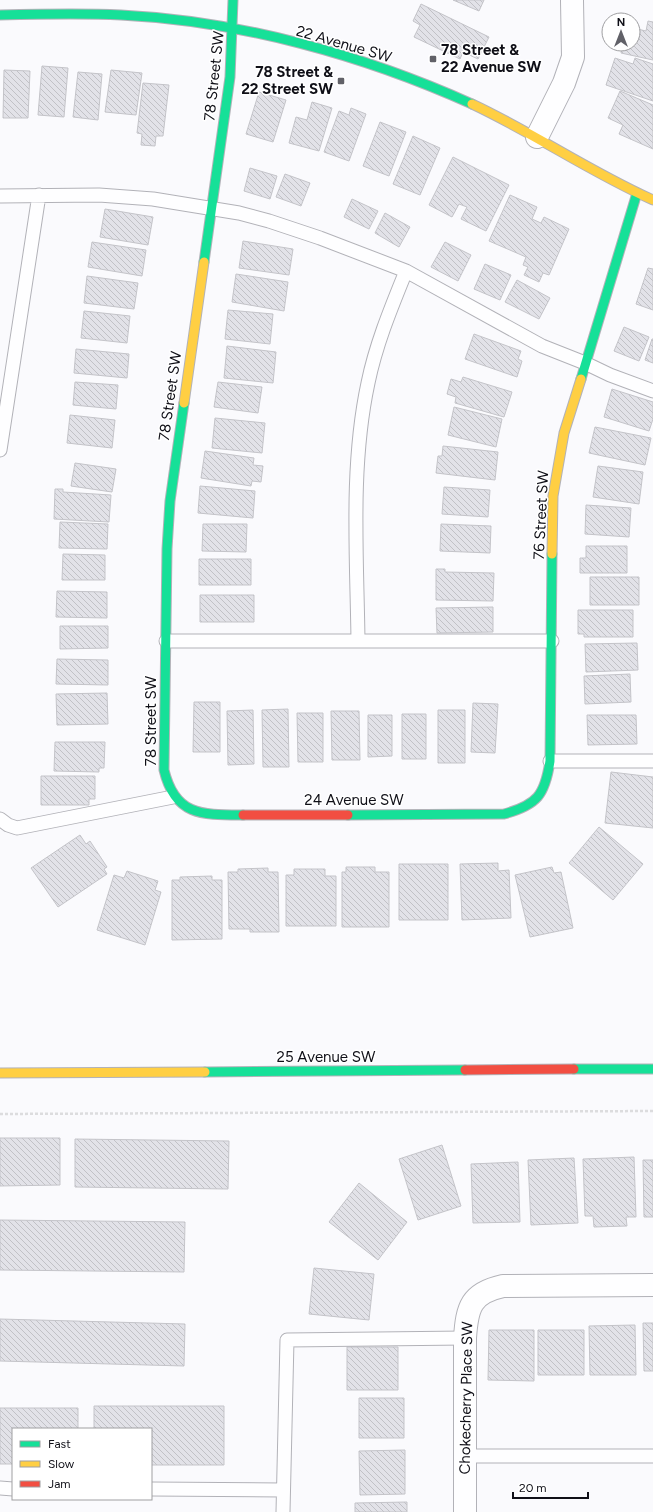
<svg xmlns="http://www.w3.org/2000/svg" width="653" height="1512" font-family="Figtree,sans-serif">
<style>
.building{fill:url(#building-back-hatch);stroke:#c4c4c9}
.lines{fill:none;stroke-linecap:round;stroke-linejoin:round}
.lane-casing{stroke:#b2b2b8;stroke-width:15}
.street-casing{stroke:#b2b2b8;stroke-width:24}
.fast-casing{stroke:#b2b2b8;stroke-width:11}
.slow-casing{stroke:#b2b2b8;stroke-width:11}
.jam-casing{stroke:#b2b2b8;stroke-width:11}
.path{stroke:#dcdcde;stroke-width:2.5;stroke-dasharray:3 2;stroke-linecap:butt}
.lane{stroke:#fefeff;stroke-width:13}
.street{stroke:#fefeff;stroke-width:22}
.fast{stroke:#16e098;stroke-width:9}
.slow{stroke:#ffcf43;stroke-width:9}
.jam{stroke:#f24e42;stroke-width:9}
.poi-dot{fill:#616168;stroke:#fff;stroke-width:1.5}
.labels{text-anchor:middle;stroke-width:3;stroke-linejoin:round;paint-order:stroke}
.street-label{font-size:15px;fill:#0f0f17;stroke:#fff}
.poi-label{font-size:15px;font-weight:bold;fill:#0f0f17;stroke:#fff;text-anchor:start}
</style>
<defs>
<pattern id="building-back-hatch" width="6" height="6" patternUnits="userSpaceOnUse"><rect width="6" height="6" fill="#e2e2e8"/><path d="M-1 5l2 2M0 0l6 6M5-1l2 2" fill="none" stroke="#c1c1c6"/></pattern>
</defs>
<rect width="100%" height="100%" fill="#fafafd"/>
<path class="building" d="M453 0H484L479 11Z
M421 4 489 37 478 59 463 52 460 59 414 37 420 25 413 21Z
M648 21 653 22V60L621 53 623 44H633V28L646 31Z
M615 58 633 64 635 58 653 64V101L606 85Z
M42 66 68 68 64 117 38 115Z
M4 70 30 71 28 118H3Z
M111 70 142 73 136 115 105 112Z
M78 72 102 74 98 120 73 117Z
M143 83 169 85 163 136H156L155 146 141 145 142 134 137 133Z
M620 91 653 105V149L619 134 623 125 608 118Z
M259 92 286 100 273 142 246 134Z
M312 102 332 108 319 151 289 143 296 117 307 120Z
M351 108 366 114 349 161 324 152 339 111 349 115Z
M380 122 406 132 389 176 363 166Z
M413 136 440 148 420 195 393 184Z
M453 157 509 185 486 231 461 219 467 207 459 204 452 217 429 205Z
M250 168 277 176 270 199 244 191Z
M285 174 310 183 301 206 276 197Z
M510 195 537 207 532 219 541 223 544 217 569 229 549 275 543 273 539 282 524 275 528 267 523 265 526 257 489 241Z
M352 199 378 211 369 229 344 217Z
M105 209 153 217 148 245 100 237Z
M385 213 410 227 399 247 375 233Z
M243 241 293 249 289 275 239 268Z
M92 242 146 250 142 276 88 267Z
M445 242 471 255 458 281 431 267Z
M485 264 511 275 500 300 474 289Z
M648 268 653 269V310L636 304Z
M236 274 288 282 284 311 232 302Z
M87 276 138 283 134 309 84 303Z
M517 280 550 298 539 319 505 302Z
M228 310 273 314 270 344 225 339Z
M84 311 130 316 127 343 81 338Z
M624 327 649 337 639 361 614 351Z
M474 334 521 351 518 359 522 361 517 377 465 359Z
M652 339H653V363L645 360Z
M227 346 276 352 273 383 224 378Z
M76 349 129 354 127 378 74 373Z
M463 377 512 392 504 417 455 403 456 397 447 394 451 379 461 382Z
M75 382 118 385 116 409 73 405Z
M218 382 262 387 258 413 214 407Z
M612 389 653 402V419L649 431 604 417Z
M454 407 502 419 496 447 448 435Z
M70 415 115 420 112 448 67 443Z
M215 418 265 423 262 453 212 448Z
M595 427 651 438 645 465 589 453Z
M443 446 498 452 495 480 436 473 438 456H442Z
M205 451 254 458 253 465 263 466 261 482 252 481 251 486 201 478Z
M75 463 116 469 112 492 71 486Z
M598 466 643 472 639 504 593 497Z
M200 486 255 491 253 518 198 513Z
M444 487 490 490 488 517 442 514Z
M55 489H63V492L111 495 109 522 54 519Z
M586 505 631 508 629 537 585 534Z
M60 522 108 524 107 549 59 548Z
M203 524H247L246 552 202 551Z
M441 524 491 526 490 553 440 551Z
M586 546H627V573H580V558H586Z
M63 554 105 555V580H62Z
M199 559H251V585H199Z
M436 569H445V572L494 573 493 601 436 600Z
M590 577H639V605H590Z
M57 591 107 592V618L56 617Z
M200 595H254V622H200Z
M493 607V632L437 633 436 608Z
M578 610H633V637H584V634H578Z
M60 626H108V648L60 649Z
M637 643 638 670 586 672 585 644Z
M57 659 108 660V685L56 684Z
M630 674 631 702 585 704 584 676Z
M107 693 108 724 57 725 56 694Z
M194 702H220V752H193Z
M473 703 498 704 495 753 471 752Z
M288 709 289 767H263L262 710Z
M253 710 254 764 228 765 227 711Z
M438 710H465V763H438Z
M331 711H359L360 760H332Z
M297 713H323V762H298Z
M402 714H426V759H402Z
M368 715H392V756L368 757Z
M587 715H636L637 744 588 745Z
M55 742H105L104 768H99V772L54 771Z
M611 772 653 777V828L605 823Z
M41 776H95V799H89V805H41Z
M599 827 643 864 613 900 569 863Z
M80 835 86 844 90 841 107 867 104 869 107 874 58 907 31 868Z
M498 863V871L509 870 511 918 462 920 460 864Z
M399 864H448V920H399Z
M346 867H375V872H389V927H342V872H346Z
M552 867 554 873 561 872 573 928 530 937 515 875Z
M268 868V872H278L279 932H250V929H229L228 872H238V869Z
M294 869H325V876H336V926H286V875H294Z
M127 871 158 881 155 890 161 892 145 945 97 930 114 875 124 878Z
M212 876V880H222V939L172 940V880H180V877Z
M0 1138H60V1185L0 1186Z
M75 1139 229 1141 228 1189 75 1187Z
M442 1145 461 1206 418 1220 399 1159Z
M634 1157 636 1217H626L627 1226 594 1227 593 1216H585L583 1159Z
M574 1158 578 1223 531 1225 528 1160Z
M643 1160H653V1217H644Z
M518 1162 520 1222 473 1223 471 1164Z
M359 1183 407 1222 378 1260 329 1222Z
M0 1220 185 1222 184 1272 0 1270Z
M314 1268 374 1274 369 1320 309 1314Z
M0 1319 185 1324 184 1366 0 1361Z
M643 1323H653V1371H644Z
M635 1325 636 1375H590L589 1326Z
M489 1330H534V1381L488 1380Z
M538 1330H584V1375H538Z
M347 1347H398V1390H347Z
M359 1398H404V1438H359Z
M94 1406H224V1465H151V1429H94Z
M0 1408H78V1429H13V1464H0Z
M405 1450V1494L360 1495 359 1451Z
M407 1502V1512H355V1503Z"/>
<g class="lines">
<g class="lane-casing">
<path id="lane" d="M0 196 99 195 153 199 239 213 269 221 320 238 406 271 542 346 585 363 610 375 653 391
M0 450 39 195
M166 641H552
M358 641C357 556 350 467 368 383 376 344 391 308 406 271
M550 761H653
M0 819 8 825 17 828 173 797
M465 1456H653
M0 1488 13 1489
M151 1489 282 1490
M283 1512 287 1340 465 1338"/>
</g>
<g class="street-casing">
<path id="street" d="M537 137 564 83 573 57 572 1
M465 1512V1338C467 1307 471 1293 503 1286L653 1285"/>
</g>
<g class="fast-casing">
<path id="fast" d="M0 15C40 14 81 13 121 15 241 21 363 55 472 104
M204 262 230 77 233 0
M581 379 637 193
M184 403 170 501 167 549 164 770C175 816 202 815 243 815
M348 815 504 814C537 805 545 795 550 761L552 554
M574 1069H653
M205 1072 465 1070"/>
</g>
<g class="slow-casing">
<path id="slow" d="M472 104C534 133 590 172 653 200
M184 403 204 262
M552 554 553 496 564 433 581 379
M0 1073 205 1072"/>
</g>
<g class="jam-casing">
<path id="jam" d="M243 815H348
M465 1070 574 1069"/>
</g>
<path class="path" d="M0 1114 653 1111"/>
<use href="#lane" class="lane"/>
<use href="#street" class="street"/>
<use href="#fast" class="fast"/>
<use href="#slow" class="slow"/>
<use href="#jam" class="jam"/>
</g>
<g class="poi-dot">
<rect x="429" y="55" width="8" height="8" rx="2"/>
<rect x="337" y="77" width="8" height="8" rx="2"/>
</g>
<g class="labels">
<g class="street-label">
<text transform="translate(344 44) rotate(16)" y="5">22 Avenue SW</text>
<text transform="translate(214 76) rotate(-84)" y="5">78 Street SW</text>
<text transform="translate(170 396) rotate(-82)" y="5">78 Street SW</text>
<text transform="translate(541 515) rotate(-87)" y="5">76 Street SW</text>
<text transform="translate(151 721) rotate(-90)" y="5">78 Street SW</text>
<text x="354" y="805">24 Avenue SW</text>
<text x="326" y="1062">25 Avenue SW</text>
<text transform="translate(466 1398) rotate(-89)" y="5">Chokecherry Place SW</text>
</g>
<g class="poi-label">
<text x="441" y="55">78 Street &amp;<tspan x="441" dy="17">22 Avenue SW</tspan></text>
<text x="333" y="77" text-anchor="end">78 Street &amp;<tspan x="333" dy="17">22 Street SW</tspan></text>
</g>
</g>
<rect x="12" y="1428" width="140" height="72" fill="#ffffff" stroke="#9f9fa2"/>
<rect x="20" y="1441" width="20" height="6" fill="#16e098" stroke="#9f9fa2"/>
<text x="48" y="1448" font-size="12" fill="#0f0f17">Fast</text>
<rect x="20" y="1461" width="20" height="6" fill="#ffcf43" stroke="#9f9fa2"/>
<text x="48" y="1468" font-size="12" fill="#0f0f17">Slow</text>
<rect x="20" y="1481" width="20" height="6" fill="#f24e42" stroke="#9f9fa2"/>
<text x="48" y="1488" font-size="12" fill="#0f0f17">Jam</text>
<g transform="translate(621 32)"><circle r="19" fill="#ffffff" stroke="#9f9fa2"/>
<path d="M0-3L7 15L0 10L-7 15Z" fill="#616168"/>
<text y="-6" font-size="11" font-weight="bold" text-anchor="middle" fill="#0f0f17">N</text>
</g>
<path d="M513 1492v6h75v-6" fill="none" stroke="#0f0f17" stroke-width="2"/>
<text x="519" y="1492" font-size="12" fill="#0f0f17" stroke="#ffffff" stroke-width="3" paint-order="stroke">20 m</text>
</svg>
